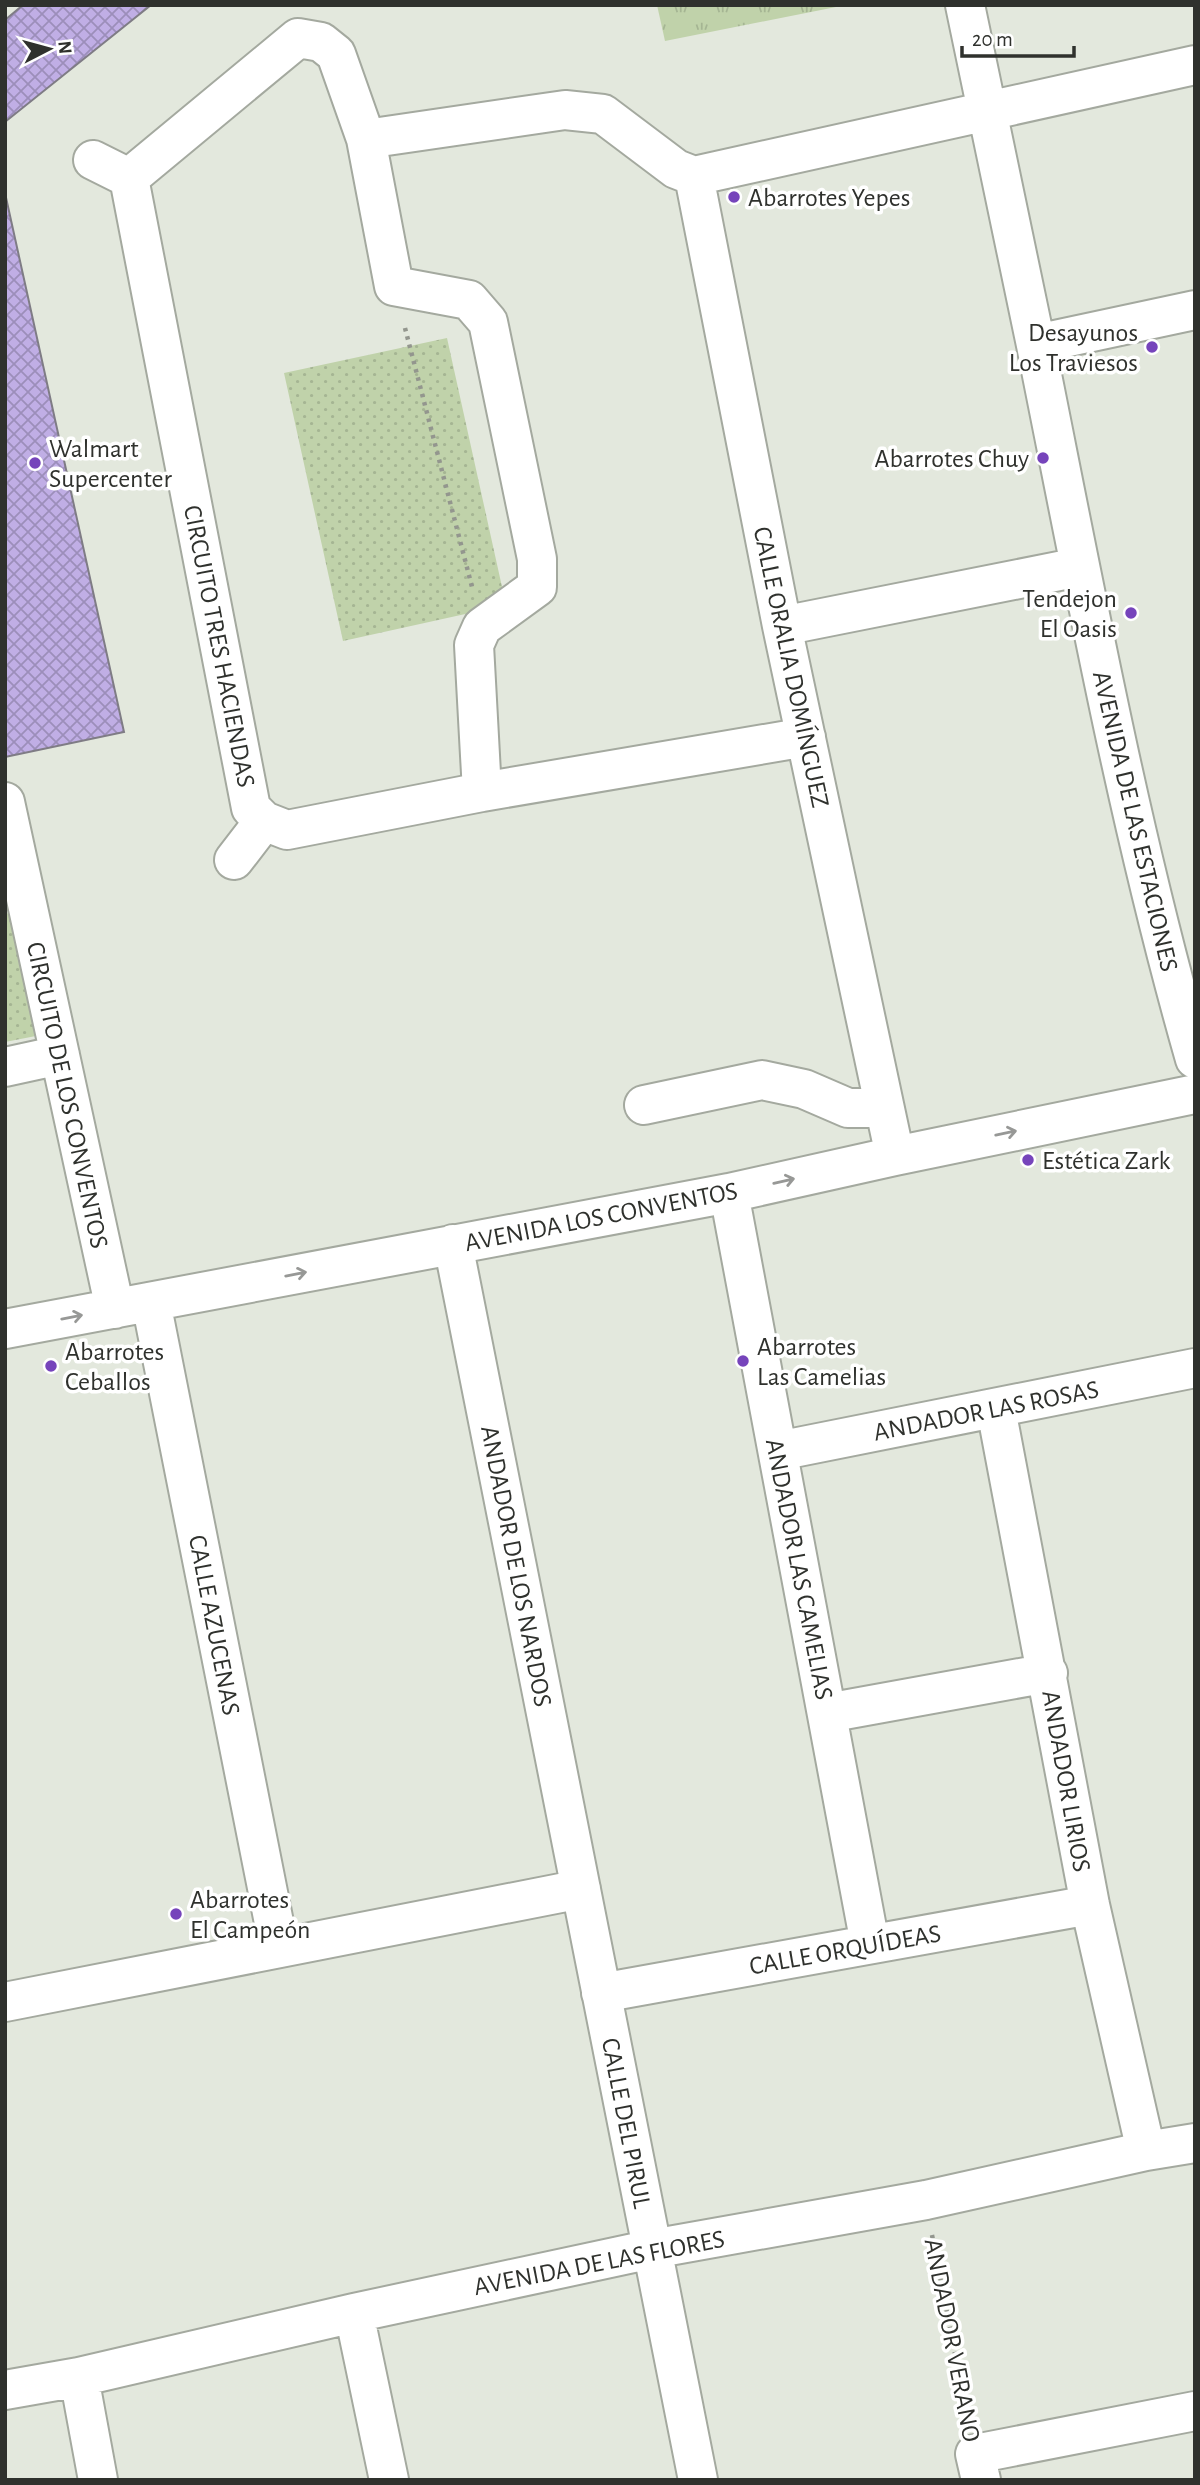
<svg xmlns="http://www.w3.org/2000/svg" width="1200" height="2485" font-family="'Alegreya Sans',sans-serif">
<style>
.grass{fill:url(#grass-tufts)}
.park{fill:url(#park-dots)}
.building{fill:url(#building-cross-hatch);stroke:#7f7c85;stroke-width:2}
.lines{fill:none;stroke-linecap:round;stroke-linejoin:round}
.minor-casing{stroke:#a4a99f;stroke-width:42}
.path{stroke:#93968e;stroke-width:4.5;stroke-dasharray:3.5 5;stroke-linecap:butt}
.minor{stroke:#fff;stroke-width:38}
.oneway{stroke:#979896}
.poi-dot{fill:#7644bb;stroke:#fff;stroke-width:2.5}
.labels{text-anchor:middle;stroke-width:7;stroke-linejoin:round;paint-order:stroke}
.poi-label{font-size:26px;fill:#2f312d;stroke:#fff;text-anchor:start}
.street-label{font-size:26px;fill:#2f312d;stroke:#fff}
</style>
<defs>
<pattern id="grass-tufts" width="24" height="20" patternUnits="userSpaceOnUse" patternTransform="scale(1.75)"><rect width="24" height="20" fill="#c0d2aa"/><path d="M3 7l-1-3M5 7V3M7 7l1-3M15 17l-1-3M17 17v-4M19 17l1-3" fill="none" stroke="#a5b593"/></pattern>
<pattern id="park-dots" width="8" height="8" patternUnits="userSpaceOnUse" patternTransform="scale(1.75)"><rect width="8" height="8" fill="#c0d2aa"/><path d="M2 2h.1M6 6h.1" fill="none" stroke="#a5b593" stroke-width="1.8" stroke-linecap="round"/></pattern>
<pattern id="building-cross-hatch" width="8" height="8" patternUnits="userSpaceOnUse" patternTransform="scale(1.75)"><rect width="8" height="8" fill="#c0aee5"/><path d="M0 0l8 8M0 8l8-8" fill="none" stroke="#9c8eba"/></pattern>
</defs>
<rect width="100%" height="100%" fill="#e3e8dd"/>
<path class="grass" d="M657 5H846L665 41Z"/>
<path class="park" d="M447 338 506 605 343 641 284 373Z
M15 912 41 1035 5 1042V914Z"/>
<path class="building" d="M23 5H151L5 122V20Z
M5 193 124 732 5 757Z"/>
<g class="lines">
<g class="minor-casing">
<path id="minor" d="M965 5C988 119 1013 232 1036 345 1084 584 1128 825 1195 1059
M366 139 394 286 469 300 488 322 537 559V587L482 627 474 645 482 792
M93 160 129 178
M694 176 782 626 895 1156
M129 178 298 38 321 42 336 54 366 139 565 110 603 114 676 169 694 176 1195 65
M129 178 251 808 264 821 287 830 482 792 806 737
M1036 344 1195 310
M782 626 1079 567
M5 802 115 1309
M234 860 264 821
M5 1067 60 1055
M644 1105 762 1080 804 1089 848 1108H884
M729 1193 870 1944
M453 1244 698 2480
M151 1302 279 1948
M5 1329 729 1193 895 1156 1195 1094
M996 1409 1090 1905 1146 2151
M778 1451 1195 1368
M827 1713 1048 1673
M601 1993 1090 1905
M5 2002 581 1889
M354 2313 389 2480
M79 2377 98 2480
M5 2390 79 2377 354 2313 652 2249 926 2200 1146 2151 1195 2143
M981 2480 975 2454 1195 2411"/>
</g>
<path class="path" d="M405 328 472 587
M932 2235 967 2416"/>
<use href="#minor" class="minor"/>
</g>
<defs><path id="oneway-shaft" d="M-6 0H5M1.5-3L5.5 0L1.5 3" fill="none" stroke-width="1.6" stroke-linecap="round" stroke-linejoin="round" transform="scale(1.75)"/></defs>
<g class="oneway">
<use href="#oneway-shaft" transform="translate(1006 1133) rotate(-12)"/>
<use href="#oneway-shaft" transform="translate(784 1181) rotate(-13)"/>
<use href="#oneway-shaft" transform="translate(296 1274) rotate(-11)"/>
<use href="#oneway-shaft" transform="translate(72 1317) rotate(-11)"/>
</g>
<g class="poi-dot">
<circle cx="734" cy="197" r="7"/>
<circle cx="1152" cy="347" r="7"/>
<circle cx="1043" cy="458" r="7"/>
<circle cx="35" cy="463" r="7"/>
<circle cx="1131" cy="613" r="7"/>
<circle cx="1028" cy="1160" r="7"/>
<circle cx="743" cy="1361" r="7"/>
<circle cx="51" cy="1366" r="7"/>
<circle cx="176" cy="1914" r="7"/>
</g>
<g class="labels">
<g class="poi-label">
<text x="748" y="206">Abarrotes Yepes</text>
<text x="1138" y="341" text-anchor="end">Desayunos<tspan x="1138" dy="30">Los Traviesos</tspan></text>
<text x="49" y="457">Walmart<tspan x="49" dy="30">Supercenter</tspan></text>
<text x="1029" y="467" text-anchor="end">Abarrotes Chuy</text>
<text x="1117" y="607" text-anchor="end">Tendejon<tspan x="1117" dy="30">El Oasis</tspan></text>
<text x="1042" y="1169">Estética Zark</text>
<text x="757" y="1355">Abarrotes<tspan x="757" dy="30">Las Camelias</tspan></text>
<text x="65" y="1360">Abarrotes<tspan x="65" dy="30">Ceballos</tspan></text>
<text x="190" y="1908">Abarrotes<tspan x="190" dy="30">El Campeón</tspan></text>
</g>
<g class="street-label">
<text transform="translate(220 646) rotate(79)" y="9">CIRCUITO TRES HACIENDAS</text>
<text transform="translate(792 667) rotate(78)" y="9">CALLE ORALIA DOMÍNGUEZ</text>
<text transform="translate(1136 821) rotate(77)" y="9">AVENIDA DE LAS ESTACIONES</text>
<text transform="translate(68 1095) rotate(78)" y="9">CIRCUITO DE LOS CONVENTOS</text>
<text transform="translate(601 1216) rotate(-11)" y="9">AVENIDA LOS CONVENTOS</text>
<text transform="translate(986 1410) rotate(-11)" y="9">ANDADOR LAS ROSAS</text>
<text transform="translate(517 1566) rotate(79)" y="9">ANDADOR DE LOS NARDOS</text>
<text transform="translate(800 1569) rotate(79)" y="9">ANDADOR LAS CAMELIAS</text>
<text transform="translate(215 1625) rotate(79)" y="9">CALLE AZUCENAS</text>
<text transform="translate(1067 1781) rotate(80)" y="9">ANDADOR LIRIOS</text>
<text transform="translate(845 1949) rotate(-10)" y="9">CALLE ORQUÍDEAS</text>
<text transform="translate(627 2123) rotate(79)" y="9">CALLE DEL PIRUL</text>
<text transform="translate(599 2262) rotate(-11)" y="9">AVENIDA DE LAS FLORES</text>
<text transform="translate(953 2340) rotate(79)" y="9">ANDADOR VERANO</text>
</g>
</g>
<rect width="1200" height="2485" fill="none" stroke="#2f312d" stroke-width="14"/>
<g transform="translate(49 49) rotate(84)" stroke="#ffffff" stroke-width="5" paint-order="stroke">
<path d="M0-5L12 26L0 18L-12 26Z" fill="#2f312d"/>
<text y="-10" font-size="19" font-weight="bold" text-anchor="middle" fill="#2f312d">N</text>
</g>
<path d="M962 46v10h112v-10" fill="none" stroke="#2f312d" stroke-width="3.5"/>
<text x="972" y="46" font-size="21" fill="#2f312d" stroke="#ffffff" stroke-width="5" paint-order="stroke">20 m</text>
</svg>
